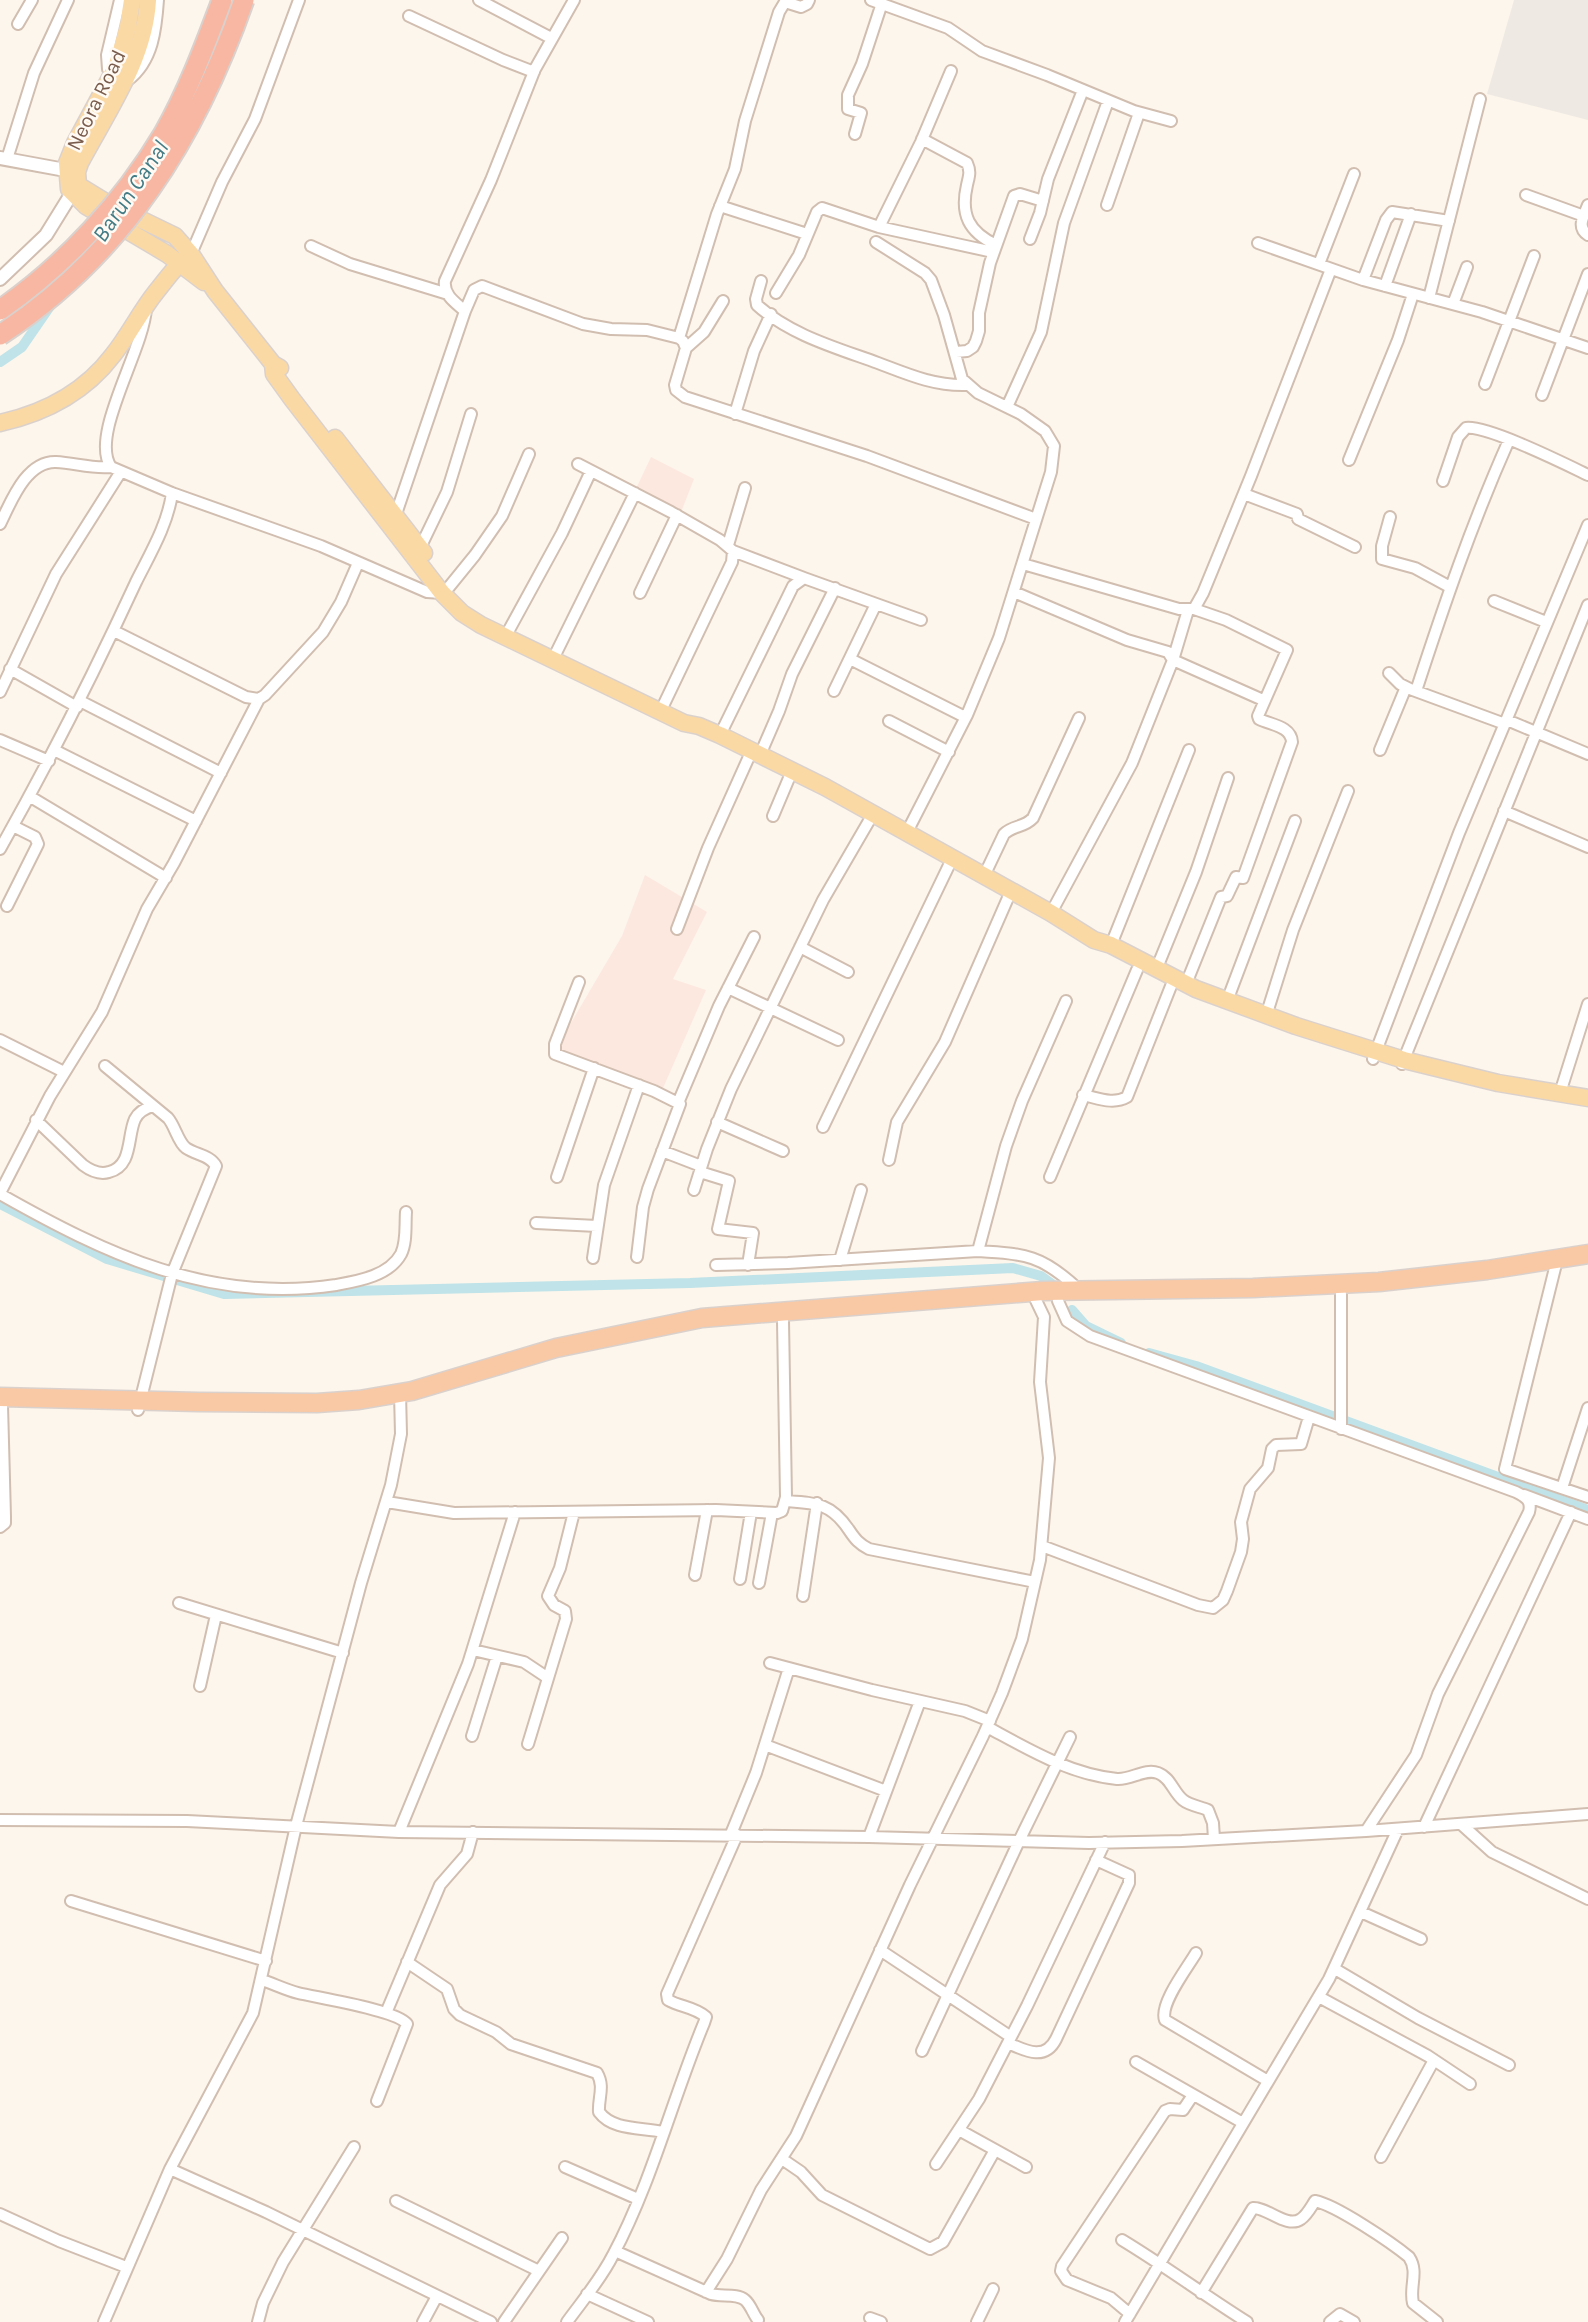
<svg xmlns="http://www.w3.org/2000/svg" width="1588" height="2322" font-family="Karla,sans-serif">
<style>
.commercial{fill:#fde8e0}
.industrial{fill:#efe9e4}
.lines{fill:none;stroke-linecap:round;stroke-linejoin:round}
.canal{stroke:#bfe3e8;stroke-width:10}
.minor-casing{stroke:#d1beb0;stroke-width:14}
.tertiary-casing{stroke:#d1beb0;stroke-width:16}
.primary-casing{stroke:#dad1cd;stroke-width:19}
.trunk-casing{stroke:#dad1cd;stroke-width:21}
.minor{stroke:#fff;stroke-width:10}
.tertiary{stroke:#fff;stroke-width:12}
.primary{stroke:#fbd9a5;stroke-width:16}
.trunk{stroke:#f9c8a4;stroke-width:18}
.motorway-bridge-casing{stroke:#dad1cd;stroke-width:23;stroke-linecap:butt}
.motorway-bridge{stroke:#f7b7a3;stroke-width:19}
.labels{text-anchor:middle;stroke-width:5;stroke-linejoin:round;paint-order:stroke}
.street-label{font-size:21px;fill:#7a5c4d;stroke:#fffaf3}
.water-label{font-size:23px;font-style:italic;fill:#437c86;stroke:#fffaf3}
</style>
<rect width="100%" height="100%" fill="#fdf6ec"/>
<path class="commercial" d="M651 457 694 479 678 520 633 495Z
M645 875 707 912 673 979 706 990 660 1095 557 1060 568 1028 622 936Z"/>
<path class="industrial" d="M1514 0H1588V120L1487 94Z"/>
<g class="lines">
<path class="canal" d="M0 362 22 347 51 305
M0 1204 107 1259 224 1294 690 1283 1013 1268 1041 1276 1059 1289
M1072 1310 1086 1326 1121 1343
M1149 1353 1196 1366 1588 1510"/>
<g class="minor-casing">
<path id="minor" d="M120 0 107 55 108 69 112 74 128 80C153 61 156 29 158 0
M479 0 551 38
M871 0 948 28 982 51 1047 75 1134 111 1171 121
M409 16 503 60 534 72
M18 24 32 0
M855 134 861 113 848 109V95L862 64 882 3
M922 139 967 163C971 172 969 176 967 185 960 215 969 232 996 245
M7 159 34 73 68 0
M1526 195 1584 216
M1107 205 1139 113
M1588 205C1584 216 1576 227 1588 235
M720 206 807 234
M879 227 921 142 951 71
M1030 239 1040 213 1048 179 1083 90
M876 242 925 273 931 280 944 315 962 379 978 393 1021 414 1045 431 1054 446 1051 472 999 638 967 715 906 834
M1258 243 1363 280 1482 312 1588 348
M311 246 350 264 448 294
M191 254 222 182 255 119 299 0
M1319 264 1354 174
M1363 280 1386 220 1392 212 1449 221
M761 281 756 299 757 305C790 335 837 348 878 363 907 374 934 386 966 385
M1385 286 1411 214
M776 293 799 255 817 212 822 208 879 227 993 252
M1429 298 1480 99
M1453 304 1467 267
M146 308C144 350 89 435 111 467L172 493 321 546 427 592 442 593 449 587 475 555 502 516 529 454
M465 311C456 303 443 295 445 281L491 180 535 69 574 0
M679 338 717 214 735 169 745 121 779 12 785 2 801 7 807 4 809 0
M686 348 704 332 723 301
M956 352 967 351 973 347 976 341 979 331V313L990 263 1014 196 1020 194 1043 201
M1485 384 1534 256
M1542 395 1588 274
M1007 407 1041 332 1064 223 1108 101
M735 414 754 351 771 314
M1349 460 1398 340 1413 294
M578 464 671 512 720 540 733 551 732 562 664 704
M1443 481 1458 437 1466 428C1487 425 1565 464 1588 475
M1244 494 1297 514 1298 519 1355 547
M396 514 465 311 474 290 482 286 583 324 611 329 647 330 679 338 683 341 686 348 675 385 676 390 685 397 867 456 1036 519
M1390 517 1382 546V559L1415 568 1450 587
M0 524C11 502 26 461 56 462 75 463 92 469 111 467
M728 545 745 488
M420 548 447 492 471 414
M733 551 804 578
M1023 564 1179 609H1194L1203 593 1251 476 1331 269
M1014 592 1127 640 1168 652 1173 660 1263 700
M640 593 677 515
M1494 601 1546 622
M509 630 562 533 591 471
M114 631 246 697 259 699 265 695 323 632 341 602 358 563
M556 653 635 493
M850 659 965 717
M10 669 77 707
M1389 673 1400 684 1410 689 1505 724
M834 691 876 604
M1416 691C1444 605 1472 523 1509 440
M0 692 56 574 120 473
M80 701 221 773
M1507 720 1588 754
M889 721 949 752
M720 735 793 586 804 578 921 620
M0 740 49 761
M54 750 196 821
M1380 750 1406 687
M760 755 779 711 792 674 835 588
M29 796 166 878
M1504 811 1588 847
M773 816 792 771
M0 849C49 762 94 673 136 582 150 554 168 524 172 493
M984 876 1004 834C1013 825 1024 828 1033 818L1079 718
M7 906 38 844 35 837 13 826
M1051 913 1132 763 1173 660 1188 610
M677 929 708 848 752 750
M1111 945 1189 750
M800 947 848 972
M1156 970 1196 872 1228 778
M579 982 555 1044V1054L654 1091 680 1104 648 1189 643 1207 637 1257
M1186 984 1221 897 1227 896 1236 877 1243 878 1292 742C1291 726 1271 725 1259 719L1258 716 1287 650 1226 620 1194 609
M728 988 838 1040
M1227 1001 1295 821
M1266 1016 1293 930 1348 791
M0 1040 64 1072
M1373 1059 1459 833 1588 525
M1402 1064 1588 605
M105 1066 168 1118C175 1126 178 1142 186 1148 196 1155 210 1155 216 1166L172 1274 138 1410
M1560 1093 1588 1004
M1083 1095C1098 1098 1113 1105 1127 1097L1171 986
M678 1103 719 1006 754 937
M36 1120 83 1165C91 1171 99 1175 109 1172 133 1166 127 1136 135 1119 139 1111 146 1108 153 1106
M717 1122 783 1151
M823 1127 952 859
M662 1151 701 1166
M889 1160 897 1122 945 1042 1011 891
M700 1172 729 1181 718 1229 753 1233 748 1265
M557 1177 594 1068
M1050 1177 1137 970
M694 1190 707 1149 731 1089 823 900 873 814
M0 1193 50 1096 102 1012 147 909 174 863 259 699
M0 1194C106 1254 210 1304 336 1285 358 1281 389 1276 401 1254 407 1242 405 1225 406 1212
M536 1223 597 1226
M978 1251 1006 1146 1022 1101 1066 1001
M593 1258 604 1185 639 1085
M840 1260 861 1190
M1557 1260 1505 1469 1588 1497
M716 1265 788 1263 978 1251C1026 1254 1042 1255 1078 1289
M1058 1301 1067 1321 1090 1336 1516 1492C1526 1497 1532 1501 1529 1512L1438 1694 1416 1755 1366 1831
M1341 1429V1294
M1562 1488 1588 1408
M1524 1495 1588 1519
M786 1501C816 1503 831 1503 849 1530 855 1539 859 1544 869 1549L1035 1582
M387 1502 454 1513 716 1510 777 1513 782 1511 786 1497 783 1321
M0 1527 5 1523V1517L2 1405
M1042 1546 1198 1605 1213 1608 1223 1600 1227 1591 1241 1552 1243 1539 1241 1522 1250 1489 1268 1468 1272 1449 1276 1445 1301 1444 1309 1417
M695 1575 707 1510
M740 1579 751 1512
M759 1583 772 1513
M803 1596 817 1503
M179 1603 343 1653
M473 1650 524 1662 548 1678
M770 1663 872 1690 965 1711 990 1721
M200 1686 216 1615
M987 1727C1028 1749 1069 1774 1117 1779 1131 1780 1145 1768 1158 1773 1171 1778 1173 1792 1183 1800 1189 1805 1201 1807 1208 1810L1213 1823 1214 1839
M472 1736 497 1656
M528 1744 566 1619 565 1611 554 1605 548 1596 560 1568 574 1512
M765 1745 886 1791
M0 1820 187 1821 399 1832 869 1837 1089 1843 1182 1841 1366 1831 1588 1814
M1461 1824 1492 1852 1588 1899
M1424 1827 1571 1512
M399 1832 468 1664 515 1512
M731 1834 756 1773 789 1668
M869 1837 920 1701
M71 1901 266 1961
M1361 1912 1421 1939
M880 1950 1011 2037
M1196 1953C1188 1967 1159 2004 1165 2020L1268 2081
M407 1962 447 1989 454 2009 460 2015 496 2032 511 2044 597 2073C605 2087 598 2098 599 2112 613 2131 642 2127 663 2132
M1335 1969 1418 2018 1509 2065
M262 1980C274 1984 286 1990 298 1993 319 1998 397 2010 407 2024L377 2101
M1319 1997 1428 2056 1470 2084
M386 2013 440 1885 467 1854 473 1832
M1008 2043C1026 2051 1045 2061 1056 2039L1129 1883V1875L1096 1860
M922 2051 1019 1841 1070 1737
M1136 2062 1243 2123
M959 2130 1026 2167
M1381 2157 1434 2060
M782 2159 801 2172 822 2195 930 2249 943 2242 995 2150
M936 2164 979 2099 1027 2006 1105 1842
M565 2167 638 2199
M170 2169 266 2212 491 2322
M396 2201 539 2271
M0 2214 59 2241 126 2267
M1122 2240C1165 2266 1204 2295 1247 2322
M615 2251 711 2294C721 2297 737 2293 745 2300 751 2305 753 2314 758 2320
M706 2292 727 2259 761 2190 796 2136 910 1885 983 1736 1002 1693 1022 1639 1040 1560 1049 1458 1040 1382 1044 1317 1032 1292
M1201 2293 1253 2208C1267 2207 1287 2229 1301 2219 1307 2215 1311 2207 1315 2201 1336 2205 1392 2243 1409 2257 1419 2272 1409 2287 1413 2303L1437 2322
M587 2294 648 2322
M1130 2314 1111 2298 1067 2280 1061 2271 1062 2266 1165 2111 1170 2109 1183 2110 1193 2095
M870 2318 881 2322
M104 2322 170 2169 253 2013 296 1826 361 1583 391 1485 401 1434 400 1393
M258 2322 263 2303 283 2262 354 2147
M423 2322 437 2296
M504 2322 562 2238
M567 2322C583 2300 601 2279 613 2255 652 2182 672 2100 704 2023L706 2017C695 2007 680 2007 668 2000L667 1994 737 1835
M977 2322 993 2289
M1125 2322 1329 1979 1398 1829
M1330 2322 1340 2314 1354 2322"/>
</g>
<g class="tertiary-casing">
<path id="tertiary" d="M0 158 76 172
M0 279 46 235 72 193"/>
</g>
<g class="primary-casing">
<path id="primary" d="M132 0 128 26 117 65 75 143 67 163 69 189 86 206 167 254 204 282
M148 0C145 59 107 112 80 163L77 172 78 185 109 204 175 236 191 254 215 291 273 364 280 368
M273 364 274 374 292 399 442 593 462 613 481 625 684 723 699 726 720 735 825 787 1051 913 1094 940 1111 945 1196 989 1296 1026 1404 1060 1498 1083 1588 1098
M0 423C45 413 85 392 113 355 129 335 140 312 156 292 166 280 175 266 188 256
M335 438 424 553"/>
</g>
<g class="trunk-casing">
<path id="trunk" d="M0 1397 198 1402 317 1403 359 1400 412 1391 556 1348 702 1318 1043 1291 1253 1288 1379 1282 1487 1270 1588 1254"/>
</g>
<use href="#minor" class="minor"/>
<use href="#tertiary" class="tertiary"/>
<use href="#primary" class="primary"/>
<use href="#trunk" class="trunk"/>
<g class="motorway-bridge-casing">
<path id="motorway-bridge" d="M0 310C66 264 123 202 164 133 188 91 205 45 222 0
M0 335C124 254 196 137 244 0"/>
</g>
<use href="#motorway-bridge" class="motorway-bridge"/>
</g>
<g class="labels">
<g class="street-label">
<text transform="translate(96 100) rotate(-64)" y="7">Neora Road</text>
</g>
<g class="water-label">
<text transform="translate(130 191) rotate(-56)" y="8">Barun Canal</text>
</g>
</g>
</svg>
